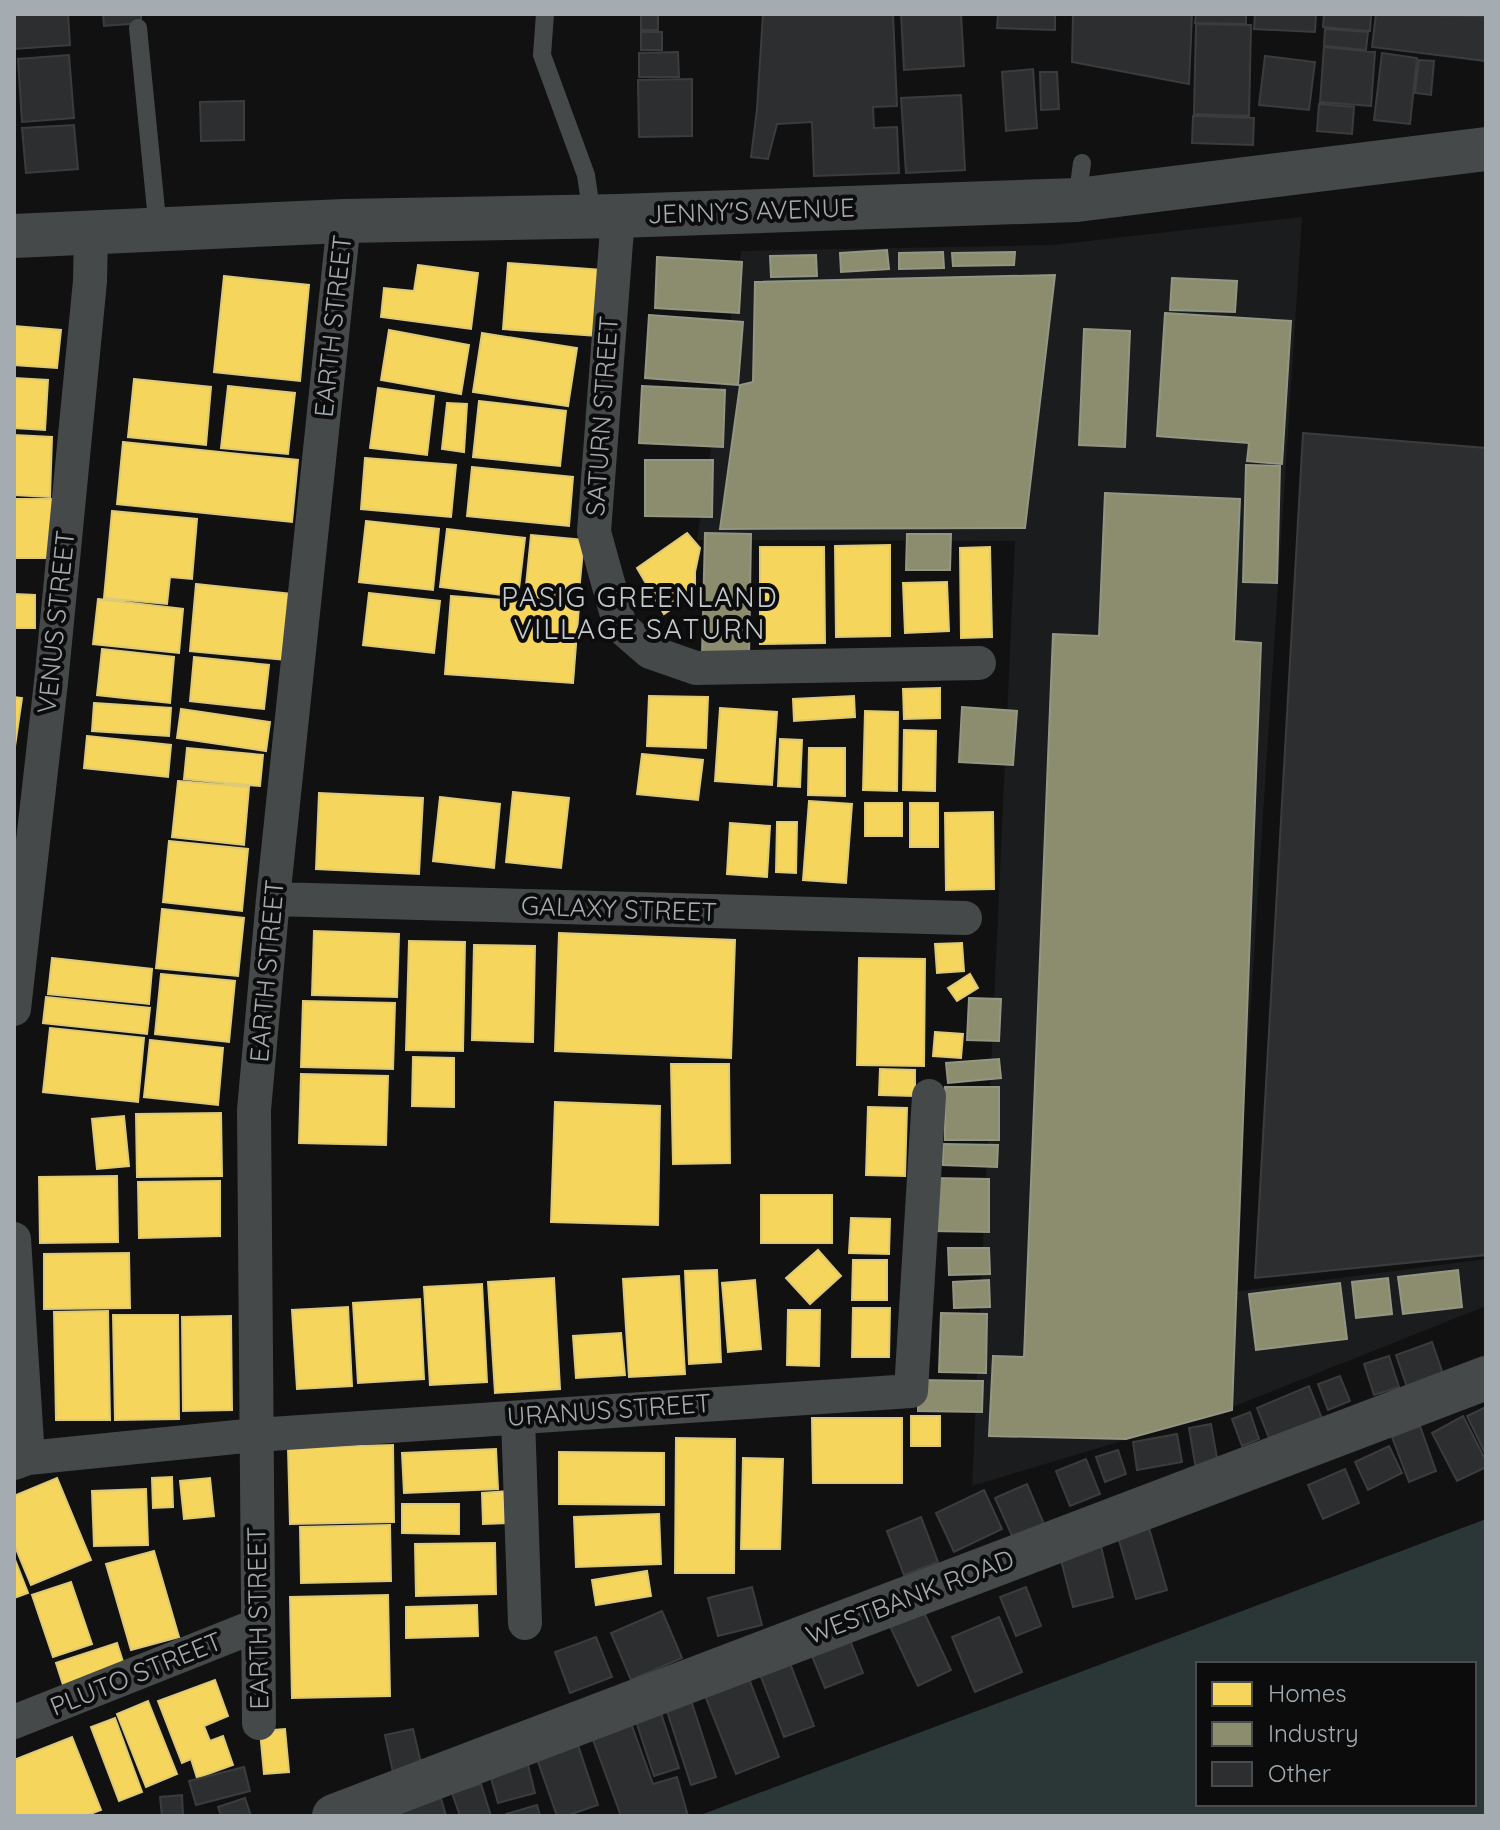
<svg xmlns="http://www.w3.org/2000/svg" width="1500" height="1830" font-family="Quicksand,sans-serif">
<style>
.built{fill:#1b1c1d}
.water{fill:#2b3637;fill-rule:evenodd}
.homes{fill:#f6d55c;stroke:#ddc976;stroke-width:2}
.industry{fill:#8c8c6e;stroke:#939682;stroke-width:2}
.building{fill:#2d2e2f;stroke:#3a3c3e;stroke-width:2}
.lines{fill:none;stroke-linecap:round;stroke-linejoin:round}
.service{stroke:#46494a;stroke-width:18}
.minor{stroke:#46494a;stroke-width:34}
.tertiary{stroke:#46494a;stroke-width:44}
.labels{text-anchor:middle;stroke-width:8;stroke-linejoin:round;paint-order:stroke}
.street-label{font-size:26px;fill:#a4acb1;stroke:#0c0c0d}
.neighbourhood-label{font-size:28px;letter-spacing:2px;fill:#c4cace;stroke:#0c0c0d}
</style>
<rect width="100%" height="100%" fill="#111112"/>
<path class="built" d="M1302 217 1232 1292 1486 1259V1306L1225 1410 972 1486 1015 541 697 540 741 251 1053 245Z"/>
<path class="water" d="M1486 1519V1816H698ZM1198 1664H1474V1804H1198Z"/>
<path class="homes" d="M508 263 602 270 597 336 503 329Z
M418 265 478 273 471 329 381 317 384 288 414 291Z
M224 276 309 285 300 381 214 372Z
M14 326 61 330 57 368 14 365Z
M389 330 469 345 461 394 381 380Z
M482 333 577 348 568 406 473 392Z
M14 378 48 380 45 430 14 428Z
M134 379 211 387 206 445 128 437Z
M228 386 295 393 288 454 221 448Z
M378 388 434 396 427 455 370 448Z
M479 401 566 411 560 466 473 457Z
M447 403 467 404 464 452 442 449Z
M14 435 52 437 50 497 14 495Z
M123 442 298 460 292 522 117 504Z
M365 458 456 465 451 517 361 509Z
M472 467 573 477 569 526 467 516Z
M14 499H57V558H14Z
M112 511 197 519 192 579 170 577 167 604 104 598Z
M366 521 439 529 433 590 359 582Z
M447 529 525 538 518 597 440 587Z
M687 533 700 548 695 572V593L664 614 637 568Z
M531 535 584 540 578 602 525 596Z
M890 545V636L836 637 835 546Z
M760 547H824L825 643 760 644Z
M990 547 992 637 961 638 960 548Z
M947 582 949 631 905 633 903 583Z
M196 584 292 594 286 660 190 651Z
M369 593 440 601 434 653 363 645Z
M14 594 35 595V628H14Z
M451 596 579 606 573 683 445 674Z
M98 599 183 609 179 653 93 644Z
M102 649 174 657 170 703 97 695Z
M194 657 269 665 264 709 190 701Z
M940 688V718L904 719 903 689Z
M649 696 708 697 706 748 647 746Z
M854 696 855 717 794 721 793 699Z
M14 697 22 698 14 753Z
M94 703 171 708 169 736 92 731Z
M720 708 777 712 772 785 715 781Z
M181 709 270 722 266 751 177 738Z
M865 711 898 712 897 791 863 790Z
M904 730 936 731 935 791 903 790Z
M87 736 171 745 168 777 84 768Z
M780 739 802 740 800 787 778 786Z
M187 748 263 755 260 786 184 779Z
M809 748H845V796L808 795Z
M642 754 703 760 698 800 637 794Z
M178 781 249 787 244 845 172 837Z
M513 792 569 798 561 868 506 862Z
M319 793 423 798 419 874 316 869Z
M440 797 500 804 494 868 433 861Z
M809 801 852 804 846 883 803 880Z
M865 803H902V836H865Z
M910 803H938V847H910Z
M993 812 994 889 946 890 945 813Z
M777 822H797L796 873 776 872Z
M730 823 770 826 767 877 727 874Z
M169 841 248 849 242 911 163 902Z
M162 909 244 918 238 976 156 968Z
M314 931 399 934 397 997 312 995Z
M559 933 735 940 731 1058 555 1051Z
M409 941 465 942 463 1051 406 1050Z
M962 943 964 971 937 973 935 944Z
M474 945 535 946 533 1042 472 1040Z
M52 958 152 969 149 1004 48 994Z
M859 958 925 959 924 1066 857 1065Z
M161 974 235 981 229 1042 155 1034Z
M970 974 978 988 957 1001 948 988Z
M46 997 150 1008 147 1034 43 1023Z
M303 1001 395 1003 393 1069 301 1067Z
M50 1028 144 1038 138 1102 43 1092Z
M935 1032 963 1034 961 1058 933 1056Z
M150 1040 223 1048 218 1105 144 1097Z
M413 1057 454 1058V1107L412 1106Z
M671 1064H729L730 1163 673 1164Z
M880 1069 915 1070V1096L879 1095Z
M301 1074 388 1076 386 1145 299 1143Z
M555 1102 660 1106 658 1225 551 1222Z
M868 1107 907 1108 905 1176 866 1175Z
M221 1113 222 1176 137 1177 136 1114Z
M124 1116 129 1166 97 1169 92 1119Z
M117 1176 118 1242 40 1243 39 1177Z
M220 1181V1236L139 1238 138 1182Z
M761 1195H832V1243H761Z
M851 1218 890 1219 889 1254 849 1253Z
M818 1250 841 1276 810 1304 786 1278Z
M129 1253 130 1308 44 1309V1254Z
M853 1260H887V1300H852Z
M717 1270 721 1362 689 1364 685 1271Z
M679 1276 685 1374 629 1377 623 1279Z
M554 1278 560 1389 495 1393 488 1282Z
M755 1280 761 1349 728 1352 722 1283Z
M482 1284 487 1382 430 1385 424 1287Z
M420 1299 424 1379 358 1383 353 1303Z
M348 1307 352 1386 297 1389 292 1310Z
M853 1308H890L889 1357H852Z
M788 1310H820L819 1366 787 1365Z
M108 1311 110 1420H56L54 1312Z
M113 1315H178L179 1419 115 1420Z
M231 1316 232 1410 183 1411 182 1317Z
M621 1333 625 1375 576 1378 573 1336Z
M911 1416H940V1446H911Z
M812 1418H902V1483H813Z
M676 1438 735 1439 734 1573H675Z
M393 1445 394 1522 290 1524 288 1448Z
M496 1449 498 1489 404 1493 402 1453Z
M559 1452 664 1453V1505L559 1504Z
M743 1458 783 1459 780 1549H741Z
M172 1477 173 1507 153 1508 152 1478Z
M57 1478 91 1560 31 1585 14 1544V1496Z
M210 1478 214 1516 184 1519 180 1481Z
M146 1489 148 1545 94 1546 92 1491Z
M509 1491 511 1523 483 1524 482 1493Z
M402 1504H459V1534L402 1533Z
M659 1514 661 1564 576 1567 574 1517Z
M390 1525 391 1581 301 1583 300 1527Z
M495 1543 496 1594 416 1596 415 1544Z
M154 1551 179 1637 131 1650 106 1564Z
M14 1557 28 1593 14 1598Z
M647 1571 651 1596 596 1605 592 1580Z
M71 1582 92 1644 53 1657 32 1595Z
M388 1595 390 1696 292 1698 290 1597Z
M477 1605 478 1636 406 1638V1607Z
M117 1643 126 1671 65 1691 56 1663Z
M215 1680 228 1716 204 1726 210 1741 223 1736 233 1765 197 1778 191 1759 182 1763 158 1701Z
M148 1701 177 1774 146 1787 117 1714Z
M115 1718 142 1792 119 1801 91 1727Z
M285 1729 289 1772 264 1774 260 1731Z
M72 1737 101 1810 85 1816H14V1760Z"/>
<path class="industry" d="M887 250 889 269 841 272 840 253Z
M943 252 944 268 899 269V253Z
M1015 252 1014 265 953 266 952 253Z
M816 255 817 276 771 277 770 256Z
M657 257 742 262 739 313 655 308Z
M1055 275 1025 528 720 529 740 385 753 382 755 282Z
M1172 278 1237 281 1235 312 1170 310Z
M1165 313 1291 321 1282 464 1247 461 1249 443 1157 436Z
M649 315 743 322 738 385 645 378Z
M1084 329 1130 331 1125 447 1079 445Z
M642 386 725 390 723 447 639 443Z
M645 460H713L712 517 645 516Z
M1246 465 1280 466 1277 583 1243 582Z
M1105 493 1240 499 1234 641 1261 643 1232 1410 1126 1439 989 1436 993 1356 1024 1357 1053 634 1099 636Z
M705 533 751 534 749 657 702 656Z
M907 534H951L950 570H906Z
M962 707 1017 711 1013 765 959 762Z
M969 998 1001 999 999 1041 967 1040Z
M999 1059 1001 1078 948 1083 946 1063Z
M945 1087H999V1140H945Z
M943 1144 998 1145 997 1167 943 1165Z
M932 1178 989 1179V1232L931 1231Z
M948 1248H989L990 1274 949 1275Z
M1458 1270 1462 1307 1403 1314 1398 1277Z
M1388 1278 1392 1314 1356 1318 1352 1282Z
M989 1280 990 1307 954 1308 953 1282Z
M1340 1283 1347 1339 1256 1350 1249 1294Z
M941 1313 987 1314 986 1373 939 1372Z
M918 1380 983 1381 982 1412 918 1411Z"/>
<path class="building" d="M14 14H68L70 45 14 49Z
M103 14H141V23L104 26Z
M641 14H658V30H641Z
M763 14H893L897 106 873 107 874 128 897 127 899 173 814 176 812 122 777 124 768 159 751 157 757 109Z
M901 14H961L964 66 904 70Z
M998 14H1055V30L997 28Z
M1073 14H1192L1189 84 1072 62Z
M1196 14H1246V24L1195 23Z
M1255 14H1316L1315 32 1254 29Z
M1324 14H1371L1370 31 1323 27Z
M1376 14 1486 16V61L1372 47Z
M1196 24 1251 25 1249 116 1194 114Z
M1325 29 1368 32 1366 50 1324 46Z
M641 32H662V50H641Z
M1324 47 1375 52 1371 106 1320 102Z
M678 52 679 77H639V53Z
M1382 53 1417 58 1410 124 1374 120Z
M69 55 74 118 22 122 18 59Z
M1265 56 1315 62 1309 110 1259 105Z
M1419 60 1434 61 1431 95 1415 93Z
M1033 69 1037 128 1006 131 1002 72Z
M1040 72H1057L1059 109 1041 110Z
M692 79V136L639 137 638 80Z
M961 95 965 170 906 173 901 98Z
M244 101V140L201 141 200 102Z
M1319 104 1354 107 1352 134 1317 131Z
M1193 116 1254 118 1253 145 1192 143Z
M74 125 78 169 26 173 22 128Z
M1303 433 1486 448V1255L1255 1278Z
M1432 1342 1443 1374 1407 1387 1396 1355Z
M1389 1356 1399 1387 1374 1395 1364 1364Z
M1340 1376 1350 1401 1328 1410 1318 1384Z
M1309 1386 1323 1421 1271 1443 1257 1408Z
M1486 1407V1455L1467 1416Z
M1250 1412 1259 1439 1242 1446 1232 1419Z
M1463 1416 1486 1461V1467L1457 1481 1432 1433Z
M1211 1424 1218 1464 1196 1469 1189 1428Z
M1420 1426 1436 1471 1409 1482 1392 1437Z
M1177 1434 1182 1462 1137 1470 1133 1442Z
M1389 1446 1402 1473 1368 1490 1355 1462Z
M1118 1450 1126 1474 1105 1482 1096 1457Z
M1086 1459 1100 1494 1070 1506 1056 1471Z
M1345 1469 1359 1503 1323 1519 1308 1485Z
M1027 1484 1044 1524 1013 1538 995 1498Z
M984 1490 1002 1529 954 1552 936 1513Z
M921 1517 938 1562 904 1575 887 1531Z
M1149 1528 1167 1590 1136 1599 1118 1537Z
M1101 1546 1113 1597 1073 1607 1060 1556Z
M752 1587 762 1625 718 1636 708 1598Z
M1026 1587 1041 1626 1016 1636 1000 1597Z
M921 1606 951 1670 918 1686 888 1622Z
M662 1611 682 1658 631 1680 611 1633Z
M999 1617 1022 1672 975 1692 952 1637Z
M848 1635 863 1673 825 1688 810 1651Z
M596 1637 612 1677 570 1693 555 1652Z
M788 1658 814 1726 784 1737 758 1669Z
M748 1676 779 1757 736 1774 704 1693Z
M689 1694 716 1777 691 1785 664 1702Z
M658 1704 679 1768 654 1776 633 1712Z
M628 1715 653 1784 677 1777 688 1816H621L589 1729Z
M413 1729 424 1776 395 1782 385 1735Z
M577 1742 598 1805 566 1816H557L536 1756Z
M527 1761 535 1793 498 1803 489 1771Z
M244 1767 250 1791 196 1805 189 1781Z
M481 1784 491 1816H460L452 1793Z
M182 1795 183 1816H162L160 1797Z
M440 1795 446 1816H389Z
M245 1798 251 1816H221L218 1807Z
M537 1805 540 1816H506V1814Z"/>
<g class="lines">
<path class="service" d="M545 14 542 55 586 175 592 216
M138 28 158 230
M1077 200 1082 163"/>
<path class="minor" d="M618 216 594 532 620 626 650 652 696 668 979 663
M273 899 965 918
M14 1009 52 673 90 281 91 234
M14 1239 28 1458
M518 1418 525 1623
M14 1463 28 1458 256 1435 911 1391 929 1096
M14 1722 258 1625
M259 1723 254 1110 273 899 344 221"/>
<path class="tertiary" d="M14 236 344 221 618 216 1077 200 1486 149
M334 1816 1486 1378"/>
</g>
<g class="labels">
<g class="street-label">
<text transform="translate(751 211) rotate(-2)" y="9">JENNY'S AVENUE</text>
<text transform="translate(333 326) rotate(-84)" y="9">EARTH STREET</text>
<text transform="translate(602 416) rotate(-86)" y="9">SATURN STREET</text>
<text transform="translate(56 622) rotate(-84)" y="9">VENUS STREET</text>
<text transform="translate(619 909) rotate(2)" y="9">GALAXY STREET</text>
<text transform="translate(267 971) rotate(-85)" y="9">EARTH STREET</text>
<text transform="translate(609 1410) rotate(-4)" y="9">URANUS STREET</text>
<text transform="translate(910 1597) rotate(-21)" y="9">WESTBANK ROAD</text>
<text transform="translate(258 1618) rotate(-91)" y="9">EARTH STREET</text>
<text transform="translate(136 1674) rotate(-22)" y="9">PLUTO STREET</text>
</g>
<g class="neighbourhood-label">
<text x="640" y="607">PASIG GREENLAND<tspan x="640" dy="32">VILLAGE SATURN</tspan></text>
</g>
</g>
<rect width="1500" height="1830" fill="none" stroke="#a4acb1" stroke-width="32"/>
<rect x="1196" y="1662" width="280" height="144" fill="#0c0c0d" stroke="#494c4f" stroke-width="2"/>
<rect x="1212" y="1682" width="40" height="24" fill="#f6d55c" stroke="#494c4f" stroke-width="2"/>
<text x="1268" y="1702" font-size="24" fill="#a4acb1">Homes</text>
<rect x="1212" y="1722" width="40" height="24" fill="#8c8c6e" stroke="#494c4f" stroke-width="2"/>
<text x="1268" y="1742" font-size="24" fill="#a4acb1">Industry</text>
<rect x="1212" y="1762" width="40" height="24" fill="#2d2e2f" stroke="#494c4f" stroke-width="2"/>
<text x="1268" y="1782" font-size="24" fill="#a4acb1">Other</text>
</svg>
